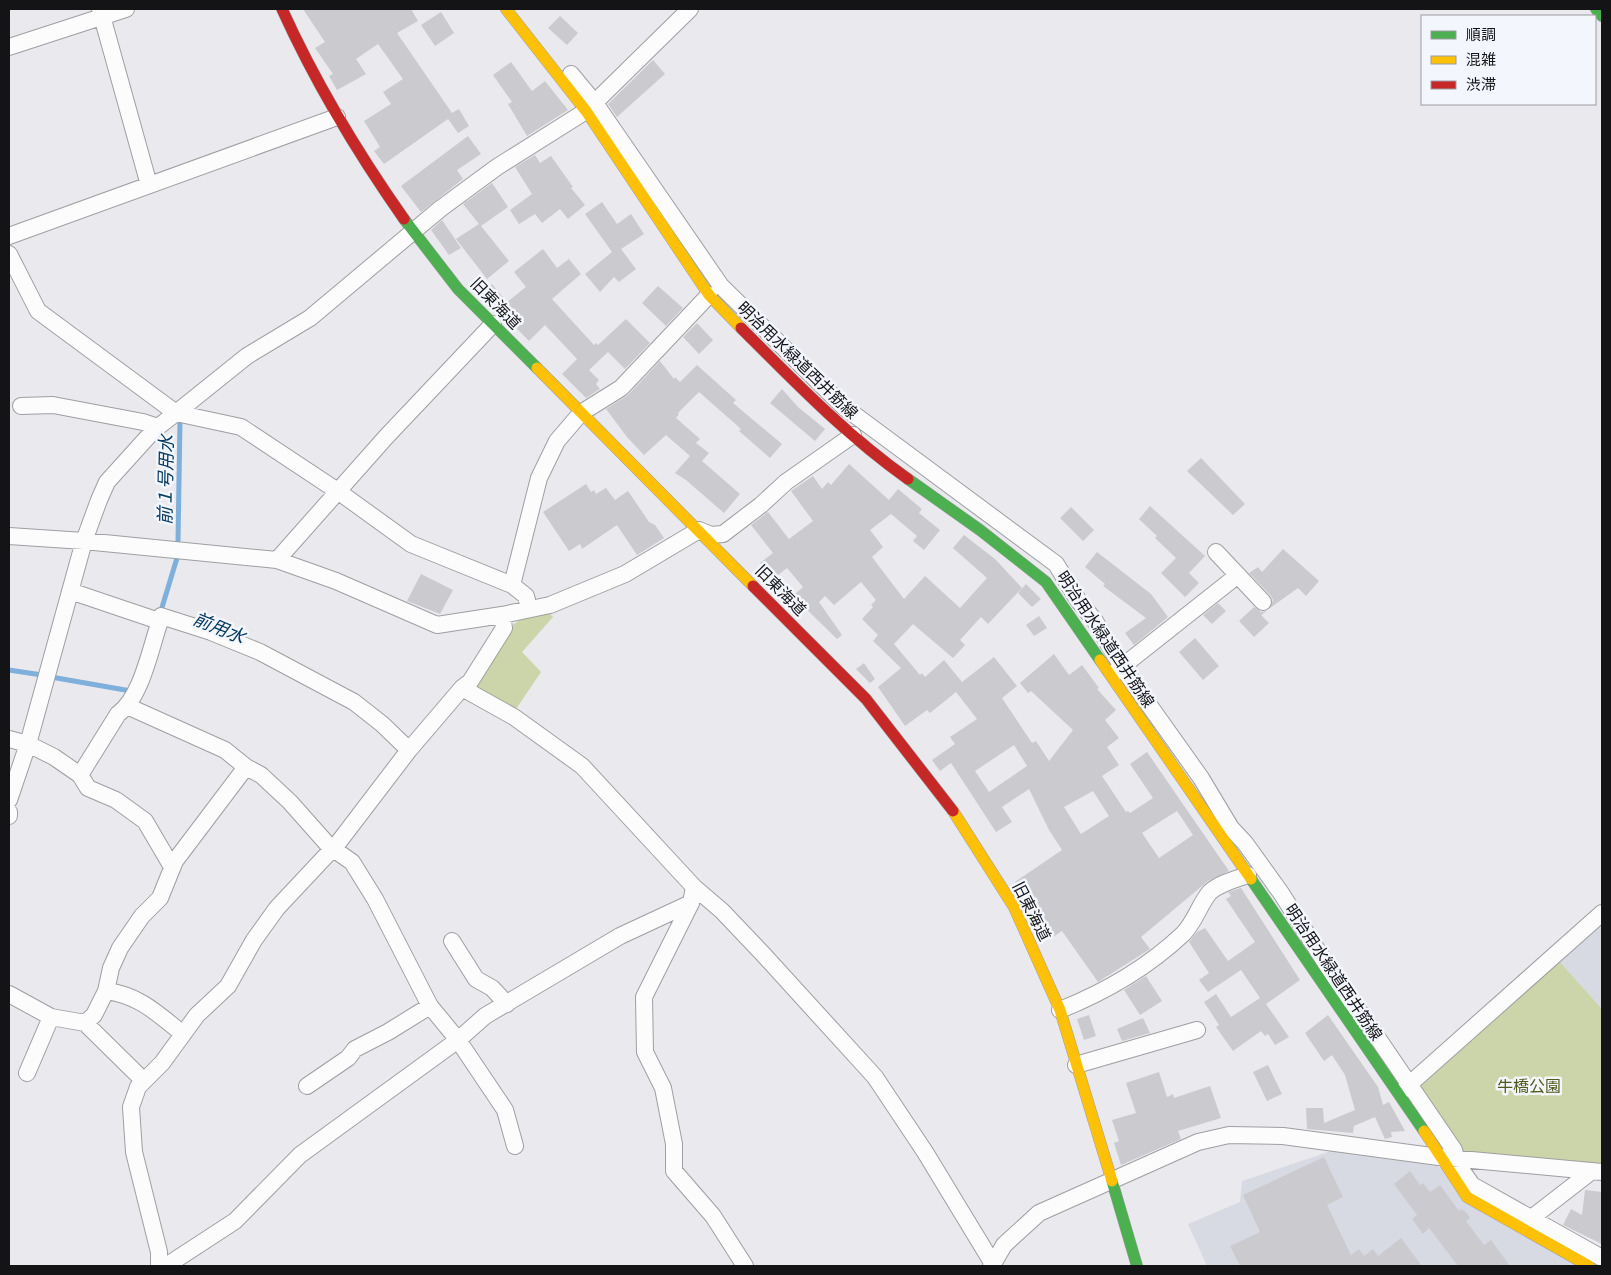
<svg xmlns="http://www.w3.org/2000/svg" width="1611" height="1275" font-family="'Nunito Sans','Noto Sans JP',sans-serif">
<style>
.built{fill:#d8dae3}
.green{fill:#ccd4a9}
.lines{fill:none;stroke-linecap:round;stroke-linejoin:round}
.stream{stroke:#7fafdb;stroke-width:5}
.building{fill:#cbcbcf;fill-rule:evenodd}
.street-casing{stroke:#9e9fa2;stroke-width:18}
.fast-casing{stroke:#9e9fa2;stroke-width:12}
.slow-casing{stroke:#9e9fa2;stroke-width:12}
.jam-casing{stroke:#9e9fa2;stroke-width:12}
.street{stroke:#fcfcfc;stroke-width:16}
.fast{stroke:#4caf50;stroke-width:11}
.slow{stroke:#ffc107;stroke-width:11}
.jam{stroke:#c62828;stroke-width:11}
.labels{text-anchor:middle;stroke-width:5;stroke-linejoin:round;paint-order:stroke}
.street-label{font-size:16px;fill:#141416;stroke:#f4f6fd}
.park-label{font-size:16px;fill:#505a1a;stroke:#f4f6fd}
.water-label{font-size:18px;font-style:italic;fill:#063b63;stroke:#f4f6fd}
</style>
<rect width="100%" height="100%" fill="#e9e9ee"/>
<path class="built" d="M1602 924V1009L1559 961Z
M1331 1151 1432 1162 1578 1266H1207L1188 1224 1240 1202 1242 1181Z"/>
<path class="green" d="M549 613 553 617 522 652 541 672 514 712 481 694 477 686 514 624 523 618Z
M1559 961 1602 1009V1164L1463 1152 1420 1087Z"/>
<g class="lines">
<path class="stream" d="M178 541 180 420
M160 614 177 558
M9 670 42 675
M51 677 131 691V689"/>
</g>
<path class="building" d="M303 9H411L418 21 397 33 452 113 459 109 469 126 458 133 448 119 384 164 374 151 380 147 364 121 391 104 383 92 403 79 378 44 356 59 366 74 337 90 329 76 333 74 315 48 325 42Z
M441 12 454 33 435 46 421 25Z
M560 16 578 33 567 45 548 28Z
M653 60 665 74 617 117 608 104Z
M511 62 532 91 545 81 568 110 527 136 508 104 512 102 493 75Z
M468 136 481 154 457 170 463 179 421 212 401 186Z
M535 155 540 163 551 156 573 187 571 188 585 205 568 219 560 209 542 223 535 214 519 224 510 210 532 194 515 167Z
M492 183 508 207 481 226 509 261 487 279 456 239 479 224 463 204Z
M602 202 617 224 631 214 644 234 621 249 636 269 619 282 614 277 600 292 585 274 612 252 585 214Z
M442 220 461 248 449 255 431 230Z
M543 249 557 268 569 259 581 274 552 299 594 345 596 343 598 345 626 319 650 343 625 369 608 352 589 370 599 380 596 384 600 389 586 398 562 374 577 359 545 325 529 341 482 293 492 284 507 302 526 287 514 272Z
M658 286 683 308 666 326 642 303Z
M697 323 713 340 699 354 683 337Z
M660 361 674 379 675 377 680 382 697 365 736 400 733 403 782 444 770 458 739 431 741 429 699 392 678 413 679 414 676 418 700 439 696 443 709 453 702 461 740 494 724 513 686 480 675 473 690 456 666 435 644 455 627 437 606 409 628 395Z
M782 389 798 407 825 429 815 441 770 403Z
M1201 458 1245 504 1233 515 1187 471Z
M849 464 889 500 898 489 922 509 919 513 940 530 924 550 913 541 917 536 891 514 870 530 883 547 872 557 904 599 925 576 960 608 987 578 953 548 964 535 995 559 1022 588 988 624 981 617 960 640 965 645 953 658 913 624 894 644 920 675 922 673 925 677 944 660 962 682 994 657 1017 686 1002 698 1032 743 1036 741 1049 761 1073 730 1031 691 1028 693 1020 683 1054 654 1069 675 1082 665 1099 688 1097 689 1116 710 1105 720 1119 738 1107 747 1119 765 1102 776 1126 812 1128 811 1130 813 1153 798 1130 764 1147 752 1229 871 1208 881 1141 937 1150 949 1098 982 1062 931 1050 939 1041 927 1044 926 1015 882 1062 850 1049 830 1029 789 1002 807 1012 822 996 832 951 763 940 771 932 760 955 744 950 737 977 719 956 692 930 713 927 710 905 726 878 687 901 668 873 641 878 635 862 619 873 607 871 605 876 600 861 582 834 605 825 596 819 602 842 635 837 639 793 596 803 587 787 568 773 579 760 563 773 553 751 525 768 512 789 539 813 521 791 491 813 476 822 489 828 482 831 485ZM1014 745 1027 766 989 792 975 771ZM1093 791 1109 816 1081 834 1064 807ZM1177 811 1193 835 1159 858 1142 833Z
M586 484 591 492 594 490 596 494 606 488 615 500 628 491 649 522 655 525 664 538 637 555 617 525 582 549 580 544 569 551 543 512Z
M1150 506 1205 556 1189 573 1199 583 1185 597 1161 573 1176 558 1155 538 1157 536 1139 519Z
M1071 507 1094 530 1083 541 1060 518Z
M1283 549 1319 581 1306 596 1298 588 1270 608 1273 600 1271 596 1249 573 1258 567 1262 572Z
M1097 552 1151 594 1168 617 1134 645 1125 633 1146 618 1103 586 1105 584 1085 567Z
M421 574 453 590 440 614 407 601Z
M1026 584 1041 599 1032 607 1018 593Z
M1218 603 1226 611 1212 624 1203 615Z
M1254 607 1261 612 1267 611 1261 615 1269 623 1254 637 1239 621Z
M1039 616 1047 628 1034 636 1026 625Z
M1195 638 1219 666 1203 680 1179 652Z
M864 663 875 679 870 683 856 669Z
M1241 888 1300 980 1266 1004 1289 1037 1275 1045 1268 1034 1265 1036 1261 1031 1233 1051 1216 1027 1219 1025 1204 1002 1216 994 1231 1017 1260 998 1241 970 1208 992 1199 980 1209 973 1189 942 1197 932 1205 928 1228 961 1255 942 1226 899 1231 896 1228 892Z
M1146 976 1162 1001 1140 1015 1124 990Z
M1089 1015 1096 1036 1084 1040 1077 1019Z
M1328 1015 1378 1087 1383 1105 1389 1102 1405 1131 1391 1132 1392 1137 1385 1139 1375 1117 1354 1126 1353 1133 1307 1129 1306 1108H1323L1324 1123 1355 1110 1345 1075 1332 1055 1324 1061 1305 1033Z
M1143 1018 1150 1033 1122 1041 1117 1029Z
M1268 1065 1282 1094 1267 1101 1253 1072Z
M1159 1072 1167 1097 1173 1094 1174 1098 1210 1086 1221 1118 1178 1131 1181 1139 1121 1165 1114 1143 1119 1141 1112 1120 1136 1113 1126 1083Z
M1324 1157 1343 1197 1327 1205 1351 1255 1359 1249 1364 1256 1373 1249 1378 1256 1401 1238 1422 1266H1240L1230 1246 1260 1232 1243 1195Z
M1410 1171 1420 1185 1423 1183 1430 1192 1440 1185 1459 1211 1461 1209 1466 1212 1470 1218 1466 1221 1484 1245 1491 1240 1510 1266H1458L1429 1228 1423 1234 1412 1219 1417 1215 1394 1184Z
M1585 1190 1602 1192V1244L1563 1225 1571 1209 1582 1215Z"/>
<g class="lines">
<g class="street-casing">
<path id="street" d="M100 9 149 185
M9 47 126 9
M571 74 595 103 721 286 844 407 1056 564 1078 600 1095 621 1122 667 1201 778 1231 828 1245 843 1281 893 1351 1003 1362 1015 1454 1150 1458 1165 1472 1185 1602 1258
M9 236 337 117
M9 254 38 311 176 413 154 430 107 482 99 500 84 541 28 744 9 800
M21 406 53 405 143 422 158 427
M9 536 84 541 277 560 336 581 437 625 502 615
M1216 552 1263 602
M277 560 386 437 493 324
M512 585 539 478 557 441 581 413 621 388 709 295
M70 591 153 619
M529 609 526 596 512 585 411 544 339 492 241 427 176 413 247 356 310 318 440 209 497 167 586 111 690 9
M161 616 211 632 260 652 354 702 382 724 409 750
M1114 673 1238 575
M462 688 514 717 582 766 694 887 722 911 762 953 875 1077 925 1152 993 1264 991 1266
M127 706 225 750 246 767 261 775 290 802 329 846 352 862 375 899 430 1006 458 1040 505 1110 515 1146
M9 739 28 744 54 757 80 775 88 788 116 800 145 821 172 867
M80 775 118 714C141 698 150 650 159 624
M9 812V816
M691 903 644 997 645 1052 663 1088 674 1144V1171L713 1216 745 1266
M452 941 476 979 492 988 507 1004
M106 991C139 995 158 1014 183 1034
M9 994 51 1017 85 1023 144 1081
M1060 1010C1105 992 1148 967 1183 934 1195 922 1200 903 1210 892 1220 883 1236 879 1248 875
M85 1023 94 1015 106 991 111 968 120 948 142 916 160 898 175 861 246 767
M1076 1065 1197 1030
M27 1073 51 1017
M307 1086 348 1058 355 1049 388 1032 430 1006
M1403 1090 1602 913
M1525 1223 1592 1171
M993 1264 1004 1245 1039 1213 1198 1142 1229 1135 1283 1136 1439 1157 1602 1172
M159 1266V1252L134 1152 131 1107 138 1087 162 1063 197 1015 228 986 254 940 277 908 338 843 409 750 462 688 470 682 504 628 502 615 550 605 625 574 699 530 711 535 723 534 761 505 786 482 853 435
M166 1266 235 1221 300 1155 458 1040 485 1016 620 936 691 903 694 887"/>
</g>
<g class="fast-casing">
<path id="fast" d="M1596 9 1602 16
M404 219 458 289 537 368
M908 479 980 530 1046 582 1100 660
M1251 879 1424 1131
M1112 1181 1137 1266"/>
</g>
<g class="slow-casing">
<path id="slow" d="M506 9 586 111 709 295 741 328
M537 368 753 586
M1100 660 1251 879
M953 811 1014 907 1060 1010 1112 1181
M1424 1131 1467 1197 1589 1266"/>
</g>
<g class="jam-casing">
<path id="jam" d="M282 9C316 84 357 152 404 219
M741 328C794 381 846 435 908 479
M753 586 866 699 953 811"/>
</g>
<use href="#street" class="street"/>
<use href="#fast" class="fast"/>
<use href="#slow" class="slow"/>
<use href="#jam" class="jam"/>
</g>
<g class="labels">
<g class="street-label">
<text transform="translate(496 303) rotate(46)" y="6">旧東海道</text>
<text transform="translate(798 360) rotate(44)" y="6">明治用水緑道西井筋線</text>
<text transform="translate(781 590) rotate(45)" y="6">旧東海道</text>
<text transform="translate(1106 639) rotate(56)" y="6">明治用水緑道西井筋線</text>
<text transform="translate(1032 911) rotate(63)" y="6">旧東海道</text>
<text transform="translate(1334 972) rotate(56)" y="6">明治用水緑道西井筋線</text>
</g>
<g class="park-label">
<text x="1529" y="1092">牛橋公園</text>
</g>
<g class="water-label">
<text transform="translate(166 480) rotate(-89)" y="6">前１号用水</text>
<text transform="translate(219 628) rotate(22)" y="6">前用水</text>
</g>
</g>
<rect width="1611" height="1275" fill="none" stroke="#141416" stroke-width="20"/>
<rect x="1421" y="15" width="175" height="90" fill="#f4f6fd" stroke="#9a9ca1"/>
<rect x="1431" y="31" width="25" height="8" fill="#4caf50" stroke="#9a9ca1"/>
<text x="1466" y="40" font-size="15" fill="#141416">順調</text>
<rect x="1431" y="56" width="25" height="8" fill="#ffc107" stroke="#9a9ca1"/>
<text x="1466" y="65" font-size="15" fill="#141416">混雑</text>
<rect x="1431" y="81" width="25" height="8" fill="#c62828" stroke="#9a9ca1"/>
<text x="1466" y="90" font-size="15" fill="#141416">渋滞</text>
</svg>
